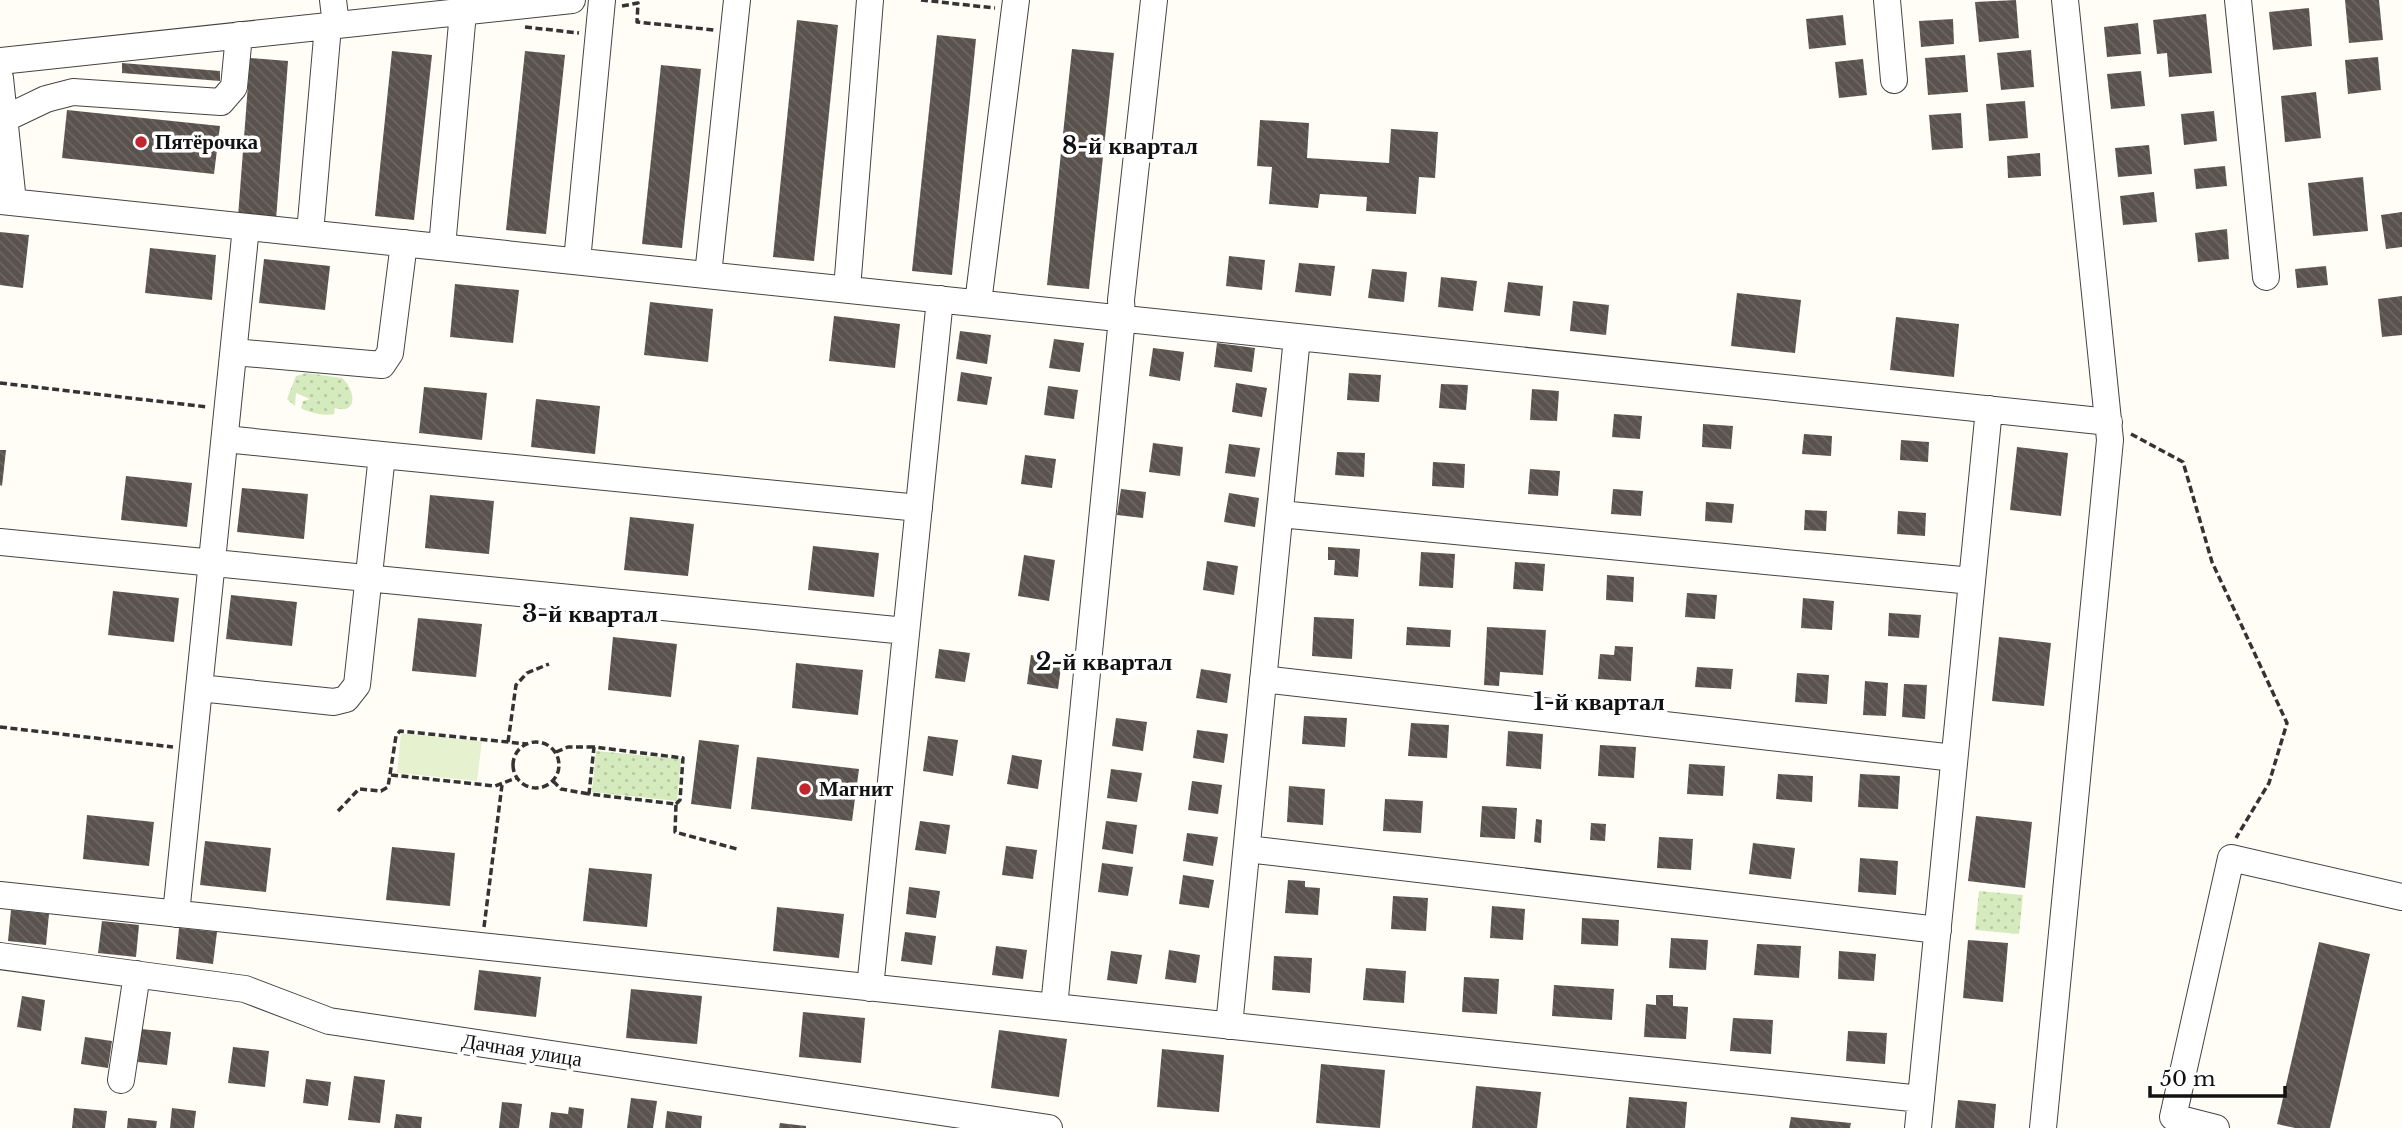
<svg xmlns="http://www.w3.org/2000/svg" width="2402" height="1128" font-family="'Libre Baskerville',serif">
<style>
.grass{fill:url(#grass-dots)}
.pitch{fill:#e6f2cf}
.building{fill:url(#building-back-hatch)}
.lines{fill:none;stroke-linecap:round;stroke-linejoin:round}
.minor-casing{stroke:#444;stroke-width:28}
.path{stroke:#333;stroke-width:3.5;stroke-dasharray:7 3.5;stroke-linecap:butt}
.minor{stroke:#fff;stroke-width:26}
.poi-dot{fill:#c4262e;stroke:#fff;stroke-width:2.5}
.labels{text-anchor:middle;stroke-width:7;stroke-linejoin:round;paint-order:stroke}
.poi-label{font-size:21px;font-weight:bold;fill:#111;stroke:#fff;text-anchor:start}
.street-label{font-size:21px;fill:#111;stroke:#fff}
.quarter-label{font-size:24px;font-weight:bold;fill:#111;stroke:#fff}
</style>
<defs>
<pattern id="grass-dots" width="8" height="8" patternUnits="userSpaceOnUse" patternTransform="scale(1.75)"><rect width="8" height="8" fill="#d5ebbd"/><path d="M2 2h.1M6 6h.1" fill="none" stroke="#b6c8a1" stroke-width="1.8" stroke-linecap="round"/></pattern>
<pattern id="building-back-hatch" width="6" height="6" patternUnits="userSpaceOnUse" patternTransform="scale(1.75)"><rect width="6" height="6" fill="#5a524d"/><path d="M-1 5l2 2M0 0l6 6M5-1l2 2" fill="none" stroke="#6d6662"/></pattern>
</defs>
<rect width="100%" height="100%" fill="#fffdf5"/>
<path class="grass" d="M307 373 342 378C355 389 359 415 335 408L334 414C324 416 309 413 301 408L303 401 310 399 296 393 295 406 287 399 296 376Z
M596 751 681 759 677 801 592 792Z
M1979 891 2023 895 2019 934 1975 930Z"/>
<path class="pitch" d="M401 733 482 741 477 781 397 773Z"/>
<path class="building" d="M2016 0 2019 38 1979 42 1975 2Z
M2345 0H2379L2383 40 2349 43Z
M2309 8 2312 46 2273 50 2269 12Z
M2206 14 2212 73 2169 77 2167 53 2157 54 2153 20Z
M1843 15 1846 45 1809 49 1806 19Z
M1953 19 1954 44 1921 47 1919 21Z
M797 20 838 25 814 261 773 257Z
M2138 23 2141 54 2107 57 2104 27Z
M937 35 976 39 952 275 912 271Z
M1072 49 1114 53 1089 289 1047 285Z
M2031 50 2034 87 2001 90 1997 53Z
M392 51 432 55 414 220 375 216Z
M525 51 565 55 546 234 506 230Z
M1965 55 1968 92 1928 95 1925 58Z
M2378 57 2381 90 2348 94 2345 60Z
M250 58 288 61 276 220 238 217Z
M1863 59 1867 95 1839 98 1835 62Z
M122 63 220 71V81L122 73Z
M661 65 701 69 682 248 642 244Z
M2141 71 2145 106 2111 109 2107 74Z
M2316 92 2321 138 2285 142 2281 96Z
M2025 101 2028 138 1989 141 1986 104Z
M67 110 220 126 214 174 62 158Z
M2214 111 2217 141 2184 145 2181 114Z
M1961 113 1963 148 1932 150 1929 115Z
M1260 120 1309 123 1307 158 1389 163 1391 129 1438 132 1435 178 1419 177 1416 214 1366 211 1367 197 1320 194 1318 208 1269 204 1272 167 1257 166Z
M2149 145 2152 174 2118 177 2115 148Z
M2040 153 2041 176 2008 178 2007 156Z
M2225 166 2227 186 2196 189 2194 169Z
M2363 177 2368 231 2313 236 2308 183Z
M2154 192 2157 222 2123 225 2120 196Z
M2402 212V247L2386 249 2381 215Z
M2227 229 2229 259 2198 262 2195 233Z
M0 232 29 235 23 288 0 285Z
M150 248 216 255 212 300 145 293Z
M1229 256 1265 260 1262 290 1226 286Z
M264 259 330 266 325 310 259 303Z
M1299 263 1335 266 1331 296 1295 292Z
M2326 266 2328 285 2297 288 2295 269Z
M1372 269 1407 272 1404 302 1368 298Z
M1441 277 1477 281 1473 311 1438 307Z
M1508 282 1543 286 1540 316 1504 312Z
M455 284 519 290 513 343 450 337Z
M1737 293 1801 300 1795 353 1731 346Z
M2402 296V335L2382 337 2378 299Z
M1573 301 1609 305 1606 335 1570 331Z
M650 302 713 309 708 362 644 355Z
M834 316 900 324 895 368 829 361Z
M1896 317 1959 324 1954 377 1890 370Z
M960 331 991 335 987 364 956 359Z
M1054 339 1084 343 1080 372 1049 368Z
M1217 343 1255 348 1252 372 1214 367Z
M1153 348 1184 352 1180 381 1149 376Z
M961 372 992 377 987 405 957 401Z
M1349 373 1381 375 1379 402 1347 400Z
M1236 383 1267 388 1262 417 1232 412Z
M1441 384 1468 385 1466 410 1439 408Z
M1048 386 1078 390 1074 419 1044 415Z
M424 387 487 393 482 440 419 433Z
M1532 389 1559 391 1557 421 1530 420Z
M536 399 600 406 595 454 531 447Z
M1614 414 1642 416 1640 439 1612 437Z
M1703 424 1733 426 1731 449 1702 447Z
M1804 434 1832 436 1831 456 1802 454Z
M1901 440 1929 442 1928 462 1900 460Z
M1153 443 1183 447 1180 476 1149 472Z
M1229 444 1260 448 1255 477 1225 473Z
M2017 447 2068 453 2061 516 2010 510Z
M0 450H6L2 486 0 485Z
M1337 452 1365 453 1364 477 1335 475Z
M1025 455 1056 459 1052 488 1021 484Z
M1433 462 1465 464 1464 488 1432 486Z
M1530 469 1560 471 1558 496 1528 494Z
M126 476 192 483 187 527 121 520Z
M242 488 308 494 304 539 237 532Z
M1121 489 1146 492 1143 518 1117 515Z
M1613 489 1643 491 1641 516 1611 514Z
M1229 493 1259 498 1255 527 1224 522Z
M430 495 494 501 489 554 425 548Z
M1706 502 1734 504 1732 523 1705 521Z
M1805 510 1827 511 1826 531 1804 530Z
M1898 511 1926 513 1925 536 1897 534Z
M630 517 694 524 688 576 624 570Z
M813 546 879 553 874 597 808 590Z
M1328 547 1360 549 1358 577 1334 575 1335 560H1328Z
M1421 552 1455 554 1453 588 1419 586Z
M1024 555 1055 560 1049 601 1018 596Z
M1207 561 1238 566 1234 595 1203 590Z
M1515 562 1545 564 1543 591 1513 589Z
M1607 575 1634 577 1633 602 1606 600Z
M113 591 179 598 174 642 108 635Z
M1687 593 1717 595 1715 619 1685 617Z
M231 595 297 602 292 646 226 639Z
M1803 598 1834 601 1832 630 1801 628Z
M1889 613 1921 615 1919 638 1888 636Z
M1314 617 1354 619 1352 659 1312 656Z
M418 618 482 624 476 677 412 671Z
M1407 627 1451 630 1450 647 1406 645Z
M1487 627 1546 630 1543 675 1500 672 1499 686 1484 685Z
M613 637 677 644 671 697 608 690Z
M1999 637 2051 643 2044 706 1992 701Z
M1615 646 1633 647 1631 681 1598 679 1600 654 1614 655Z
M939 649 970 653 965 682 935 678Z
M1031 655 1062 660 1058 689 1027 684Z
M796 663 863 670 858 715 792 708Z
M1697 667 1733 669 1731 689 1695 687Z
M1201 669 1231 674 1227 703 1196 698Z
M1797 673 1829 675 1827 704 1795 702Z
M1865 681 1888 683 1886 716 1863 715Z
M1904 684 1927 685 1925 719 1902 717Z
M1304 716 1347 718 1345 747 1302 744Z
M1116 718 1147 722 1143 751 1112 746Z
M1411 723 1449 725 1447 758 1408 756Z
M1197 730 1228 734 1224 763 1193 758Z
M1508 731 1543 734 1541 769 1506 766Z
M928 736 958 740 953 776 923 771Z
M699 740 739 745 731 809 691 804Z
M1600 745 1636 747 1634 778 1598 776Z
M1012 755 1042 760 1038 789 1007 784Z
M757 757 859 769 852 821 751 809Z
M1689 764 1725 766 1723 796 1687 794Z
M1111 769 1142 773 1137 802 1107 798Z
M1778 774 1813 776 1812 802 1776 799Z
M1860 774 1900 776 1898 809 1858 807Z
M1192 781 1222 785 1218 814 1188 810Z
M1289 786 1325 789 1323 825 1287 822Z
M1385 799 1423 801 1421 833 1383 831Z
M1482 806 1517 808 1515 839 1480 837Z
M87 815 154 822 149 866 83 859Z
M1976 816 2032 822 2025 888 1968 881Z
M1536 819 1542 820 1541 843 1534 842Z
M920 821 950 825 946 854 915 850Z
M1106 821 1137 825 1133 854 1102 849Z
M1591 823 1606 824 1605 841 1590 840Z
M1187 833 1218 837 1213 866 1183 861Z
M1659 837 1693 839 1691 870 1657 868Z
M205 841 271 848 266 892 200 885Z
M1753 843 1795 848 1791 879 1749 874Z
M1006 846 1037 850 1033 879 1002 875Z
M392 847 455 853 450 906 386 900Z
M1860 858 1898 861 1896 895 1858 892Z
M1102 863 1133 867 1128 896 1098 892Z
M589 868 652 874 647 927 583 921Z
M1183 875 1214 880 1209 908 1179 904Z
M1288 880 1305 881V887L1320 888 1318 915 1285 913Z
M909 887 940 891 936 918 906 914Z
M1393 896 1428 898 1426 931 1391 929Z
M1492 906 1525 909 1523 940 1490 938Z
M777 907 844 914 839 958 773 951Z
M11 910 49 914 46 945 8 941Z
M1582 918 1619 920 1618 946 1581 944Z
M102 921 139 925 136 957 98 953Z
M179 928 217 932 213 964 176 959Z
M905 932 936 936 932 965 901 961Z
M1671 938 1708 940 1706 970 1669 968Z
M1968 940 2008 943 2003 1002 1963 998Z
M2319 942 2370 954 2330 1128H2295L2277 1124Z
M1757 944 1801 946 1799 978 1754 975Z
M996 946 1027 950 1023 979 992 975Z
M1169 950 1200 955 1196 983 1165 979Z
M1111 951 1142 955 1137 984 1107 980Z
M1839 951 1876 954 1874 981 1838 979Z
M1274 956 1312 958 1310 993 1272 990Z
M1366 968 1406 971 1404 1003 1363 1000Z
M479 970 541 977 536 1017 474 1010Z
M1464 977 1499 979 1497 1014 1462 1012Z
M1554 985 1614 989 1612 1020 1552 1016Z
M631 989 702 996 697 1044 626 1038Z
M1656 995H1673V1006L1688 1007 1686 1039 1644 1037 1646 1004 1656 1005Z
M22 996 45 1000 41 1031 17 1027Z
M803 1012 865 1018 861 1063 799 1057Z
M1733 1018 1773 1020 1771 1054 1730 1051Z
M141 1029 171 1032 167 1065 138 1062Z
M999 1030 1067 1039 1059 1097 991 1088Z
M1848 1031 1887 1033 1885 1064 1846 1061Z
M85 1037 112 1041 108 1068 81 1064Z
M233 1047 269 1051 265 1087 228 1083Z
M1162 1049 1224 1055 1219 1112 1157 1107Z
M1321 1064 1385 1070 1380 1128 1316 1123Z
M354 1076 385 1080 380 1123 348 1120Z
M306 1079 331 1082 328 1106 303 1103Z
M1476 1086 1541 1092 1537 1128H1472Z
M1629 1097 1687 1102 1685 1128H1626Z
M631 1098 657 1101 653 1128H627Z
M1958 1100 1996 1104 1994 1128H1955Z
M502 1102 522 1104 519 1128H499Z
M569 1107 584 1109 582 1128H549L551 1112 568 1114Z
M74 1108 107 1111 105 1128H72Z
M172 1108 196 1111 194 1128H170Z
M667 1111 702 1116 701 1128H665Z
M396 1114 422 1117 421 1128H394Z
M1791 1117 1851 1123 1850 1128H1789Z
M128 1118 157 1121 156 1128H127Z
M780 1123 806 1126V1128H779Z"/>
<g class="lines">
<g class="minor-casing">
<path id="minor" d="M333 0 336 25
M1887 0 1894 80
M2238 0 2266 277
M0 61 572 0
M0 78 13 202
M4 119 46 99 73 92 221 102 234 87 239 35
M0 201 2109 422
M310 233 328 26
M442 247 463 12
M577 261 602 0
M708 275 737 0
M847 289 870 0
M978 303 1016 0
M234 352 382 365 390 353 404 243
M382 455 919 508
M1280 514 1972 581
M0 542 906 631
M1263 679 1954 758
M199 688 334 702 346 699 357 685 382 455 225 439
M1247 849 1938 930
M0 895 1921 1099
M176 914 246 227
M0 956 245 989 329 1021 1049 1128
M870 988 940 299
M1054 1007 1122 318 1121 300 1154 0
M1229 1026 1297 337
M121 1080 137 974
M1918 1128 1989 409
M2043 1128 2110 440 2065 0
M2216 1128 2173 1117 2231 858 2402 897"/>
</g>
<path class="path" d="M921 0 995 8
M622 6 638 3 637 22 714 30
M525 27 579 33
M0 383 208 407
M2131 434 2183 462 2212 562 2287 723 2269 783 2236 838
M0 727 173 747
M513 765a23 23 0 1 1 46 0a23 23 0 1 1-46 0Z
M508 742 516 685 527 673 549 664
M556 752 568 747H594
M391 775 495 786 516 778
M553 781 561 789 589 794
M676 804 680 800 683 758 594 747 589 794 676 804 675 832 737 849
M338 811 359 789 381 791 388 787 396 736 400 731 527 744
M484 927 502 785"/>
<use href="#minor" class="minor"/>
</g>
<g class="poi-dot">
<circle cx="141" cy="142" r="7"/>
<circle cx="805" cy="789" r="7"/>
</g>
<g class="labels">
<g class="poi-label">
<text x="155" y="149">Пятёрочка</text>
<text x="819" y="796">Магнит</text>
</g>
<g class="street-label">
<text transform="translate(522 1050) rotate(9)" y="7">Дачная улица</text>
</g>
<g class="quarter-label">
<text x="1130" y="154">8-й квартал</text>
<text x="590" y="622">3-й квартал</text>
<text x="1104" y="670">2-й квартал</text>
<text x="1599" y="710">1-й квартал</text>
</g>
</g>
<path d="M2150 1086v10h135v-10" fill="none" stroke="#111111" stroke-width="3.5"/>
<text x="2160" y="1086" font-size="21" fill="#111111" stroke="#ffffff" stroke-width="5" paint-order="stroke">50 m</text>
</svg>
